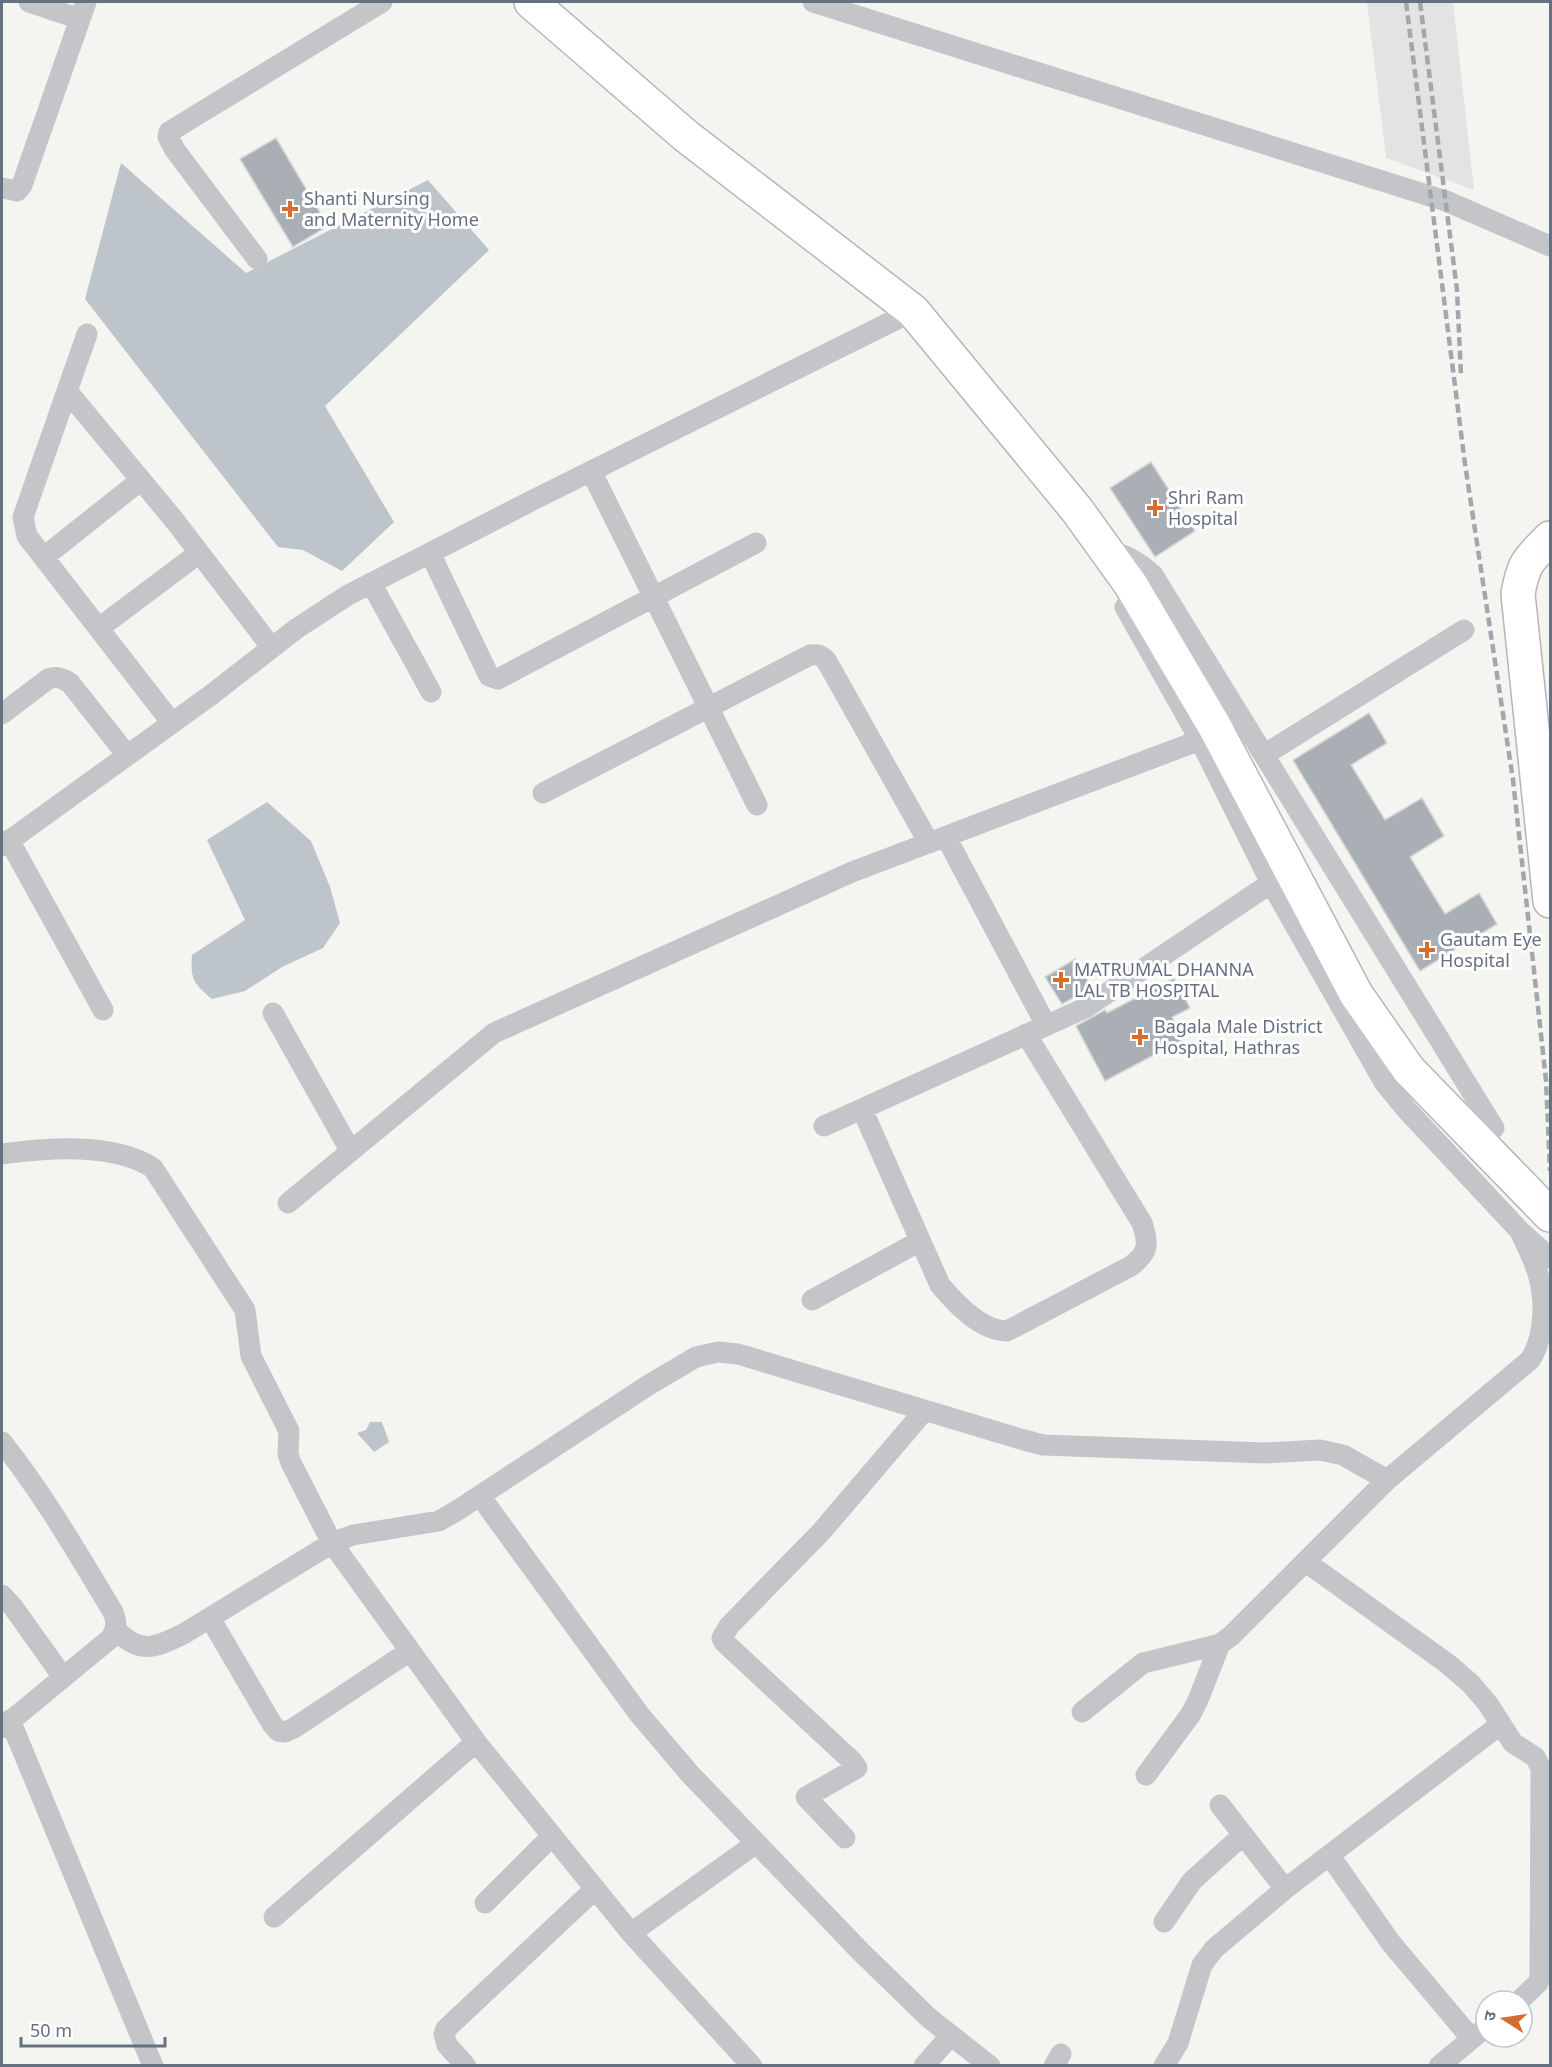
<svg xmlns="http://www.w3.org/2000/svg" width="1552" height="2067" font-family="'Noto Sans','Noto Sans Devanagari',sans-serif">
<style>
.built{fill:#e2e3e2}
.water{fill:#bdc4ca}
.building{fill:#aaafb5;stroke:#d5d6d4;stroke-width:1.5}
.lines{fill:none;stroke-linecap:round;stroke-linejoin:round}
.primary-casing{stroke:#b4b7ba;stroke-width:36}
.trunk-casing{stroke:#b3b6b9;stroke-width:36}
.minor{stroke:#c3c5c9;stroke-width:21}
.primary{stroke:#fff;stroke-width:33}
.trunk{stroke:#fff;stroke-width:33}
.rail{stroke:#a3a7ad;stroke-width:4.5;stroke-dasharray:9 4.5;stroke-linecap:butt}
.poi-dot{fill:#d56d30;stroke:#fff;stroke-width:2}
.labels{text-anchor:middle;stroke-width:6;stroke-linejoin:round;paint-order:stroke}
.poi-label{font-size:18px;fill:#667180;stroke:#fff;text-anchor:start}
</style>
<rect width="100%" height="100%" fill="#f4f4f1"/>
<path class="built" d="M1367 2H1453L1474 190 1386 158Z"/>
<path class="water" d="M121 163 246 273 428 180 489 250 325 406 394 522 342 571 303 550 278 547 85 299Z
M267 802 311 841 330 887 340 923 323 948 282 967 245 991 212 999C194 984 190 979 192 955L245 920 207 840Z
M370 1422H382L389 1442 374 1452 357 1433 366 1430Z"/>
<path class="building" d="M276 138 328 226 293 247 240 159Z
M1151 462 1195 531 1155 557 1110 488Z
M1369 713 1387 743 1351 765 1385 820 1422 798 1444 836 1410 857 1445 914 1479 893 1497 924 1420 971 1293 760Z
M1075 959 1092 988 1062 1004 1045 977Z
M1174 978 1190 1008 1172 1017 1184 1039 1105 1081 1076 1026 1105 1010 1107 1013Z"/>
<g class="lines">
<g class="primary-casing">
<path id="primary" d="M531 2 686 136 913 311 1077 510 1131 585 1215 727 1356 994 1409 1070 1550 1215"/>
</g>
<g class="trunk-casing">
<path id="trunk" d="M1550 538C1529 559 1523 563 1518 594L1550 901"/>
</g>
<path class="minor" d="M29 2 80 19
M813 2 1446 201 1550 246
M2 188 17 191 22 185 86 2
M257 259 175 150 168 137 169 132 382 2
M87 334 23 517 27 536 172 723
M67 391 175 521 272 648
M591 471 757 805
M1106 550C1123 553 1139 562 1153 575L1494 1128
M430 553 489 676 498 679 756 543
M44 557 141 480
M371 583 431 692
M99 628 199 553
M2 714 48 679C57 676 62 678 70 683L127 755
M1200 740 1271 883 1384 1082 1406 1109 1520 1231 1550 1258
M1264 755 1464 630
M543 793 810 655C818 654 820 655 826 660L929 843
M946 837 1046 1025
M9 840 103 1010
M2 846 211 695 296 629 348 595 535 499 913 311
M273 1013 350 1150
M862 1109 940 1285C956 1304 981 1331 1007 1331L1131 1266C1149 1252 1149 1244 1142 1223L1026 1034
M824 1126 1085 1008 1271 883
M2 1154C47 1148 113 1142 153 1168L245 1310 251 1356 289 1431 288 1454 291 1463 332 1543 476 1742 631 1933 752 2066
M288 1203 494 1033 852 872 1200 740 1125 607
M812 1300 920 1241
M2 1442C44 1495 78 1554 113 1612 117 1622 117 1628 111 1638L2 1728
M480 1496 639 1714 690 1774 861 1952 929 2018 990 2066
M1306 1562 1448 1664 1471 1684 1488 1704 1513 1743 1535 1757 1541 1768 1540 1978 1538 1983 1519 2001
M2 1595 13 1607 63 1677
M210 1618 272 1724 278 1731 285 1732 294 1728 410 1651
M116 1630C142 1656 156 1647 185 1633L332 1543 353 1535 439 1521 458 1510 647 1386 696 1357 718 1352 738 1354 1024 1440 1043 1445 1265 1453 1320 1450 1343 1455 1387 1480
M1082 1712 1143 1663 1209 1647 1220 1644 1231 1636 1387 1480 1530 1360C1545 1337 1546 1300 1538 1274 1534 1259 1526 1245 1520 1231
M10 1720 153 2066
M1146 1775 1191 1714 1198 1700 1220 1644
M1220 1805 1285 1889
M845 1838 806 1797 857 1768 853 1762 724 1642 722 1638 729 1626 821 1532 925 1410
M1330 1856 1391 1943 1471 2038
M485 1903 552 1836
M274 1917 476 1742
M1164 1922 1192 1881 1243 1835
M631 1933 755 1844
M466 2066 447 2045 444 2034 446 2029 595 1889
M924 2066 951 2035
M1054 2066 1061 2054
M1164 2066 1178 2043 1202 1965 1214 1949 1285 1889 1501 1724
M1439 2066 1486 2027"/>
<use href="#primary" class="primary"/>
<use href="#trunk" class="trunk"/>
<path class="rail" d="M1406 2 1465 464 1513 780 1546 1080 1550 1171
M1420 2 1457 290 1461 375"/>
</g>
<g class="poi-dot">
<path d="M287 200h6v6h6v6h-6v6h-6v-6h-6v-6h6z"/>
<path d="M1152 499h6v6h6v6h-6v6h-6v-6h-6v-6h6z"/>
<path d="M1424 941h6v6h6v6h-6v6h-6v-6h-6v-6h6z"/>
<path d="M1058 971h6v6h6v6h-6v6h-6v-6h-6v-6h6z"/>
<path d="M1137 1028h6v6h6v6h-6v6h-6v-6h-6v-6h6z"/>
</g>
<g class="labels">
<g class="poi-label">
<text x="304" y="205">Shanti Nursing<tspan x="304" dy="21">and Maternity Home</tspan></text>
<text x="1168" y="504">Shri Ram<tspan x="1168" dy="21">Hospital</tspan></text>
<text x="1440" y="946">Gautam Eye<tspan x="1440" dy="21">Hospital</tspan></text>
<text x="1074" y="976">MATRUMAL DHANNA<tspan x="1074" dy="21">LAL TB HOSPITAL</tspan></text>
<text x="1154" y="1033">Bagala Male District<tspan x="1154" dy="21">Hospital, Hathras</tspan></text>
</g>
</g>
<rect width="1552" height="2067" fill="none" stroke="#667180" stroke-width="6"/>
<g transform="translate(1504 2019) rotate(282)"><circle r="28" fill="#ffffff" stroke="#c2c6cc" stroke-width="1.5"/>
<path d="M0-4.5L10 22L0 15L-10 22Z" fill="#d56d30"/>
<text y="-9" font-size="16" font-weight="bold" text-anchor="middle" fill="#667180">उ</text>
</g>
<path d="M21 2037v9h144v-9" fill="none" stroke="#667180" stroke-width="3"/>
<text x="30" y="2037" font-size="18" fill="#667180" stroke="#ffffff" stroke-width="4.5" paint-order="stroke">50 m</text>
</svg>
